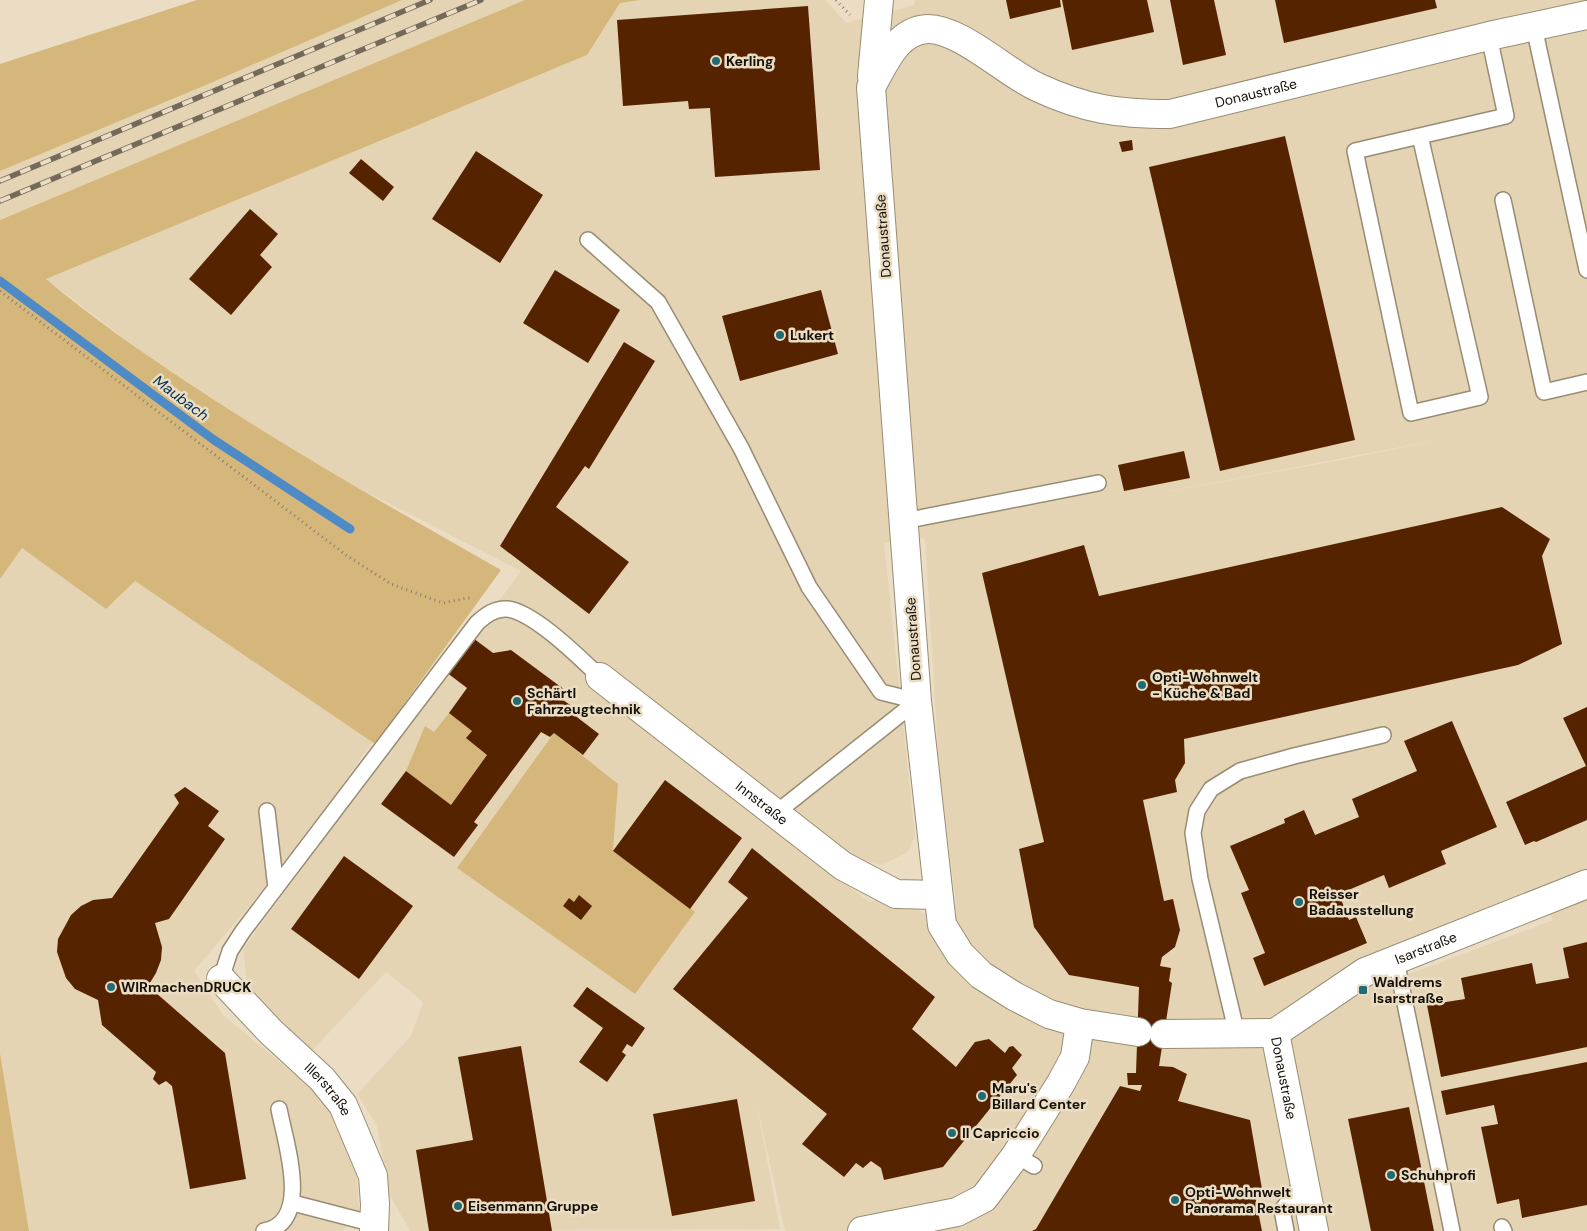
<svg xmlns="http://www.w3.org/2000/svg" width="1587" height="1231" font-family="'DM Sans',sans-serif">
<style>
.built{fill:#e5d4b4;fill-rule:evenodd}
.green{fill:#d5b77c}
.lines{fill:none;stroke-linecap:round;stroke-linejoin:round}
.stream{stroke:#4e8ac5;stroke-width:9}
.building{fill:#562300}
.lane-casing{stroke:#988c74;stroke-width:18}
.street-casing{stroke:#988c74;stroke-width:30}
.path{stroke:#867c6b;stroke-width:3;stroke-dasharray:1 4;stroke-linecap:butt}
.lane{stroke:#fff;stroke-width:15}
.street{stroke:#fff;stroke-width:28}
.rail-casing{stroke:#736a5a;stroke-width:5.5}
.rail{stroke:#ebddc4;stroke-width:4;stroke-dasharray:11;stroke-linecap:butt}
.poi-dot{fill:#216c74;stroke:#ebddc4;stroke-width:2}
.labels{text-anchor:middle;stroke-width:5;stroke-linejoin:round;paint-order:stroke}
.poi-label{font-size:14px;font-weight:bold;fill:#151108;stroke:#ebddc4;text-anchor:start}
.street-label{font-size:14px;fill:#151108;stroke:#ebddc4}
.water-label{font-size:15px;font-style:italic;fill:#013157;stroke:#ebddc4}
</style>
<rect width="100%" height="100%" fill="#ebddc4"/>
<path class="built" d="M402 0H525L0 220V171L206 85Z
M641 0H825L846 23 914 5 915 0H1587V1231H785L756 1101 780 1229 410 1231 390 1196 377 1126 357 1094 411 1036 423 1002 386 972 310 1053 249 1003 243 949 521 571 343 480 259 429 138 349 46 279 587 55 620 3ZM1448 438 1341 460 1144 496ZM925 538 939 766 956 904 930 917 902 901 883 899 869 902 764 819 780 799 860 860 881 865 908 852 915 836 884 543ZM1540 892 1553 920 1407 975 1398 951Z
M22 548 106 609 135 581 372 742 297 850 194 971 223 1015 316 1092 335 1116 356 1169 359 1210 342 1231H29L0 1053V579Z"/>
<path class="green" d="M197 0H402L206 85 0 171V64Z
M525 0H641L620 3 587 55 46 279C92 318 143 353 193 386 293 452 397 511 501 570L375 744 135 581 106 609 22 548 0 579V220Z
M449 713 472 731 467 738 487 755 451 805 406 771 425 726 434 732Z
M554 733 618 784 613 851 695 912 635 994 457 868Z
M0 1053 29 1231H0Z"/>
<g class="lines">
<path class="stream" d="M0 281 214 440 350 529"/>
</g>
<path class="building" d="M1006 0H1060L1061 7 1010 19Z
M1062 0H1147L1154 32 1072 50Z
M1170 0H1214L1226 55 1183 65Z
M1275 0H1435L1437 8 1284 43Z
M808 6 820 170 715 177 710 108 689 109 688 101 623 106 617 20Z
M1285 136 1355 440 1220 471 1149 167Z
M1132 140 1133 150 1122 152 1119 142Z
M476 151 543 195 500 263 432 219Z
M361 159 394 187 383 201 349 173Z
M250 209 278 234 260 255 272 267 231 315 189 279Z
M555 270 620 310 588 363 523 323Z
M821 290 838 354 740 381 722 316Z
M624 342 655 361 589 469 585 466 556 507 629 562 589 614 500 546Z
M1184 451 1190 478 1124 491 1118 465Z
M1502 507 1550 539 1542 556 1562 644 1518 665 1184 739 1185 763 1175 780 1177 792 1143 800 1164 901 1173 899 1180 930 1175 947 1162 957 1160 966 1171 968 1169 981 1172 983 1159 1066 1173 1067 1187 1074 1178 1101 1250 1120 1262 1189 1254 1191 1262 1231H1032L1036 1229 1120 1086 1140 1091 1142 1085H1128L1127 1073H1136L1139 987 1069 975 1034 927 1019 849 1044 842 982 573 1084 545 1099 596Z
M473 638 493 653 511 650 569 693 563 700 573 707 569 711 599 734 583 755 554 733 550 737 541 732 474 822 478 825 454 857 381 804 406 771 451 805 487 755 466 738 472 731 449 713 467 688 446 672Z
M1587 707V820L1536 842 1534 841 1525 845 1506 802 1586 766 1563 718Z
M1452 721 1497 827 1441 851 1446 864 1389 888 1384 875 1339 894 1349 920 1356 917 1367 943 1264 986 1253 958 1265 953 1241 893 1249 890 1230 846 1285 823 1284 819 1304 810 1315 835 1359 817 1352 799 1417 771 1404 741Z
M665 780 742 838 690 909 613 851Z
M185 787 219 811 208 826 225 839 169 919 155 923 162 947 161 960 156 973 148 986 225 1053 246 1179 190 1189 172 1086 166 1081 159 1085 153 1079 156 1072 102 1025 98 1000 75 989 66 978 57 952 58 939 71 915 81 906 93 900 112 898 179 803 174 795Z
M752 848 935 997 912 1029 956 1067 975 1042 989 1039 1005 1053 1009 1047 1013 1046 1022 1055 1012 1068 1017 1075 943 1167 884 1180 881 1168 871 1161 863 1168 856 1163 844 1177 802 1144 827 1114 673 989 748 898 728 882Z
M344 856 413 906 359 979 291 929Z
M579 895 592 906 581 920 563 906 569 898 574 902Z
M1587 942V1047L1441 1077 1427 1005 1465 999 1461 978 1532 963 1536 984 1569 978 1563 948Z
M587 987 645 1028 632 1047 627 1044 622 1052 626 1055 607 1082 579 1062 603 1028 573 1006Z
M521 1046 552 1231H429L416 1150 473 1140 458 1057Z
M1587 1062V1205L1522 1218 1519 1199 1497 1204 1481 1127 1498 1124 1494 1105 1446 1115 1441 1091Z
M737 1099 755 1201 672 1216 653 1114Z
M1409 1107 1434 1231H1371L1348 1119Z"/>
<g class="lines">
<g class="lane-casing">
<path id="lane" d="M1534 27 1587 270
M1420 136 1480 397 1411 413 1355 151 1506 116 1489 36
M1503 200 1544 392 1587 382
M588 240 658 302 741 448 809 587 881 692 917 701
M904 521 1098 483
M267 811 276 888
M776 813 917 701
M1396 960 1452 1231
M221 979 230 951 243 931 477 623C486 615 495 608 507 609 533 611 581 659 600 677
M1237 1034 1200 879 1193 833 1197 811 1211 789 1240 771 1294 756 1383 735
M1016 1155 1034 1166
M293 1203 374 1224
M1502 1227 1504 1231
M264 1231C313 1223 285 1141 279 1109
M1286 1231 1282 1210 1304 1181"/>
</g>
<g class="street-casing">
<g id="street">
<path d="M872 76 879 0"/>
<path id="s1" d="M600 677 843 866 896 894 938 895"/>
<path id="s2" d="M221 979 271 1032 322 1079 343 1105 373 1176 375 1204 374 1231"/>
<path id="s3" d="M1138 1032 1080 1023 1049 1014 1014 996 981 975 960 954 942 925 917 701 871 87C884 65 896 31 927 29 960 28 1006 73 1037 87 1084 109 1118 114 1170 114L1489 36 1587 15"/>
<path id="s4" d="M1275 1033 1365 972 1587 884"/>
<path id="s5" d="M1275 1033 1314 1231"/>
<path d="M1164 1034 1275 1033"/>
<path d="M862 1231 957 1212 984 1198 1016 1155 1061 1083 1075 1057 1080 1023"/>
</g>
</g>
<path class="path" d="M836 0 850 15
M0 291 346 555 391 584 443 603 473 597"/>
<use href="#lane" class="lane"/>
<use href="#street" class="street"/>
<g class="rail-casing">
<path id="rail" d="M0 181 430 0
M0 201 481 0"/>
</g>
<use href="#rail" class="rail"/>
</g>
<g class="poi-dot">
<circle cx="716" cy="61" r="5"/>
<circle cx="780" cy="335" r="5"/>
<circle cx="1142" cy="685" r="5"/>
<circle cx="517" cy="701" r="5"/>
<circle cx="1299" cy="902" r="5"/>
<circle cx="111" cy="987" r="5"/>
<rect x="1358" y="985" width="10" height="10" rx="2.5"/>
<circle cx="982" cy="1096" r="5"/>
<circle cx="952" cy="1133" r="5"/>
<circle cx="1391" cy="1175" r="5"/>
<circle cx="1175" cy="1200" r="5"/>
<circle cx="458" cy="1206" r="5"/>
</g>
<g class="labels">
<g class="poi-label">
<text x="726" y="66">Kerling</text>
<text x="790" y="340">Lukert</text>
<text x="1152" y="682">Opti-Wohnwelt<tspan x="1152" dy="16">- Küche &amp; Bad</tspan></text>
<text x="527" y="698">Schärtl<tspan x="527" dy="16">Fahrzeugtechnik</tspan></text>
<text x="1309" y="899">Reisser<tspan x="1309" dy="16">Badausstellung</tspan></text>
<text x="1373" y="987">Waldrems<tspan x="1373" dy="16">Isarstraße</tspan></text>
<text x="121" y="992">WIRmachenDRUCK</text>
<text x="992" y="1093">Maru's<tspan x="992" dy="16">Billard Center</tspan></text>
<text x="962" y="1138">Il Capriccio</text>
<text x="1401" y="1180">Schuhprofi</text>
<text x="1185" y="1197">Opti-Wohnwelt<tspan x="1185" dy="16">Panorama Restaurant</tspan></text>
<text x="468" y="1211">Eisenmann Gruppe</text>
</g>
<g class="street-label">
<text dy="5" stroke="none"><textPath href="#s3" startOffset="1510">Donaustraße</textPath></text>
<text transform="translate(883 236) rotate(-94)" y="5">Donaustraße</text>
<text transform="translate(913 639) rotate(-94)" y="5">Donaustraße</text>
<text dy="5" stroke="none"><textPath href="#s1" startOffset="205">Innstraße</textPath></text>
<text dy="5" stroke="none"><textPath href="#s4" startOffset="174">Isarstraße</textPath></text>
<text dy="5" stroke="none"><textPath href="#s5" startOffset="46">Donaustraße</textPath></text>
<text dy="5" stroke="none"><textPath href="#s2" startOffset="154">Illerstraße</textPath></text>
</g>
<g class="water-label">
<text transform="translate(181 398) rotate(37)" y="5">Maubach</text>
</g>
</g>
</svg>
